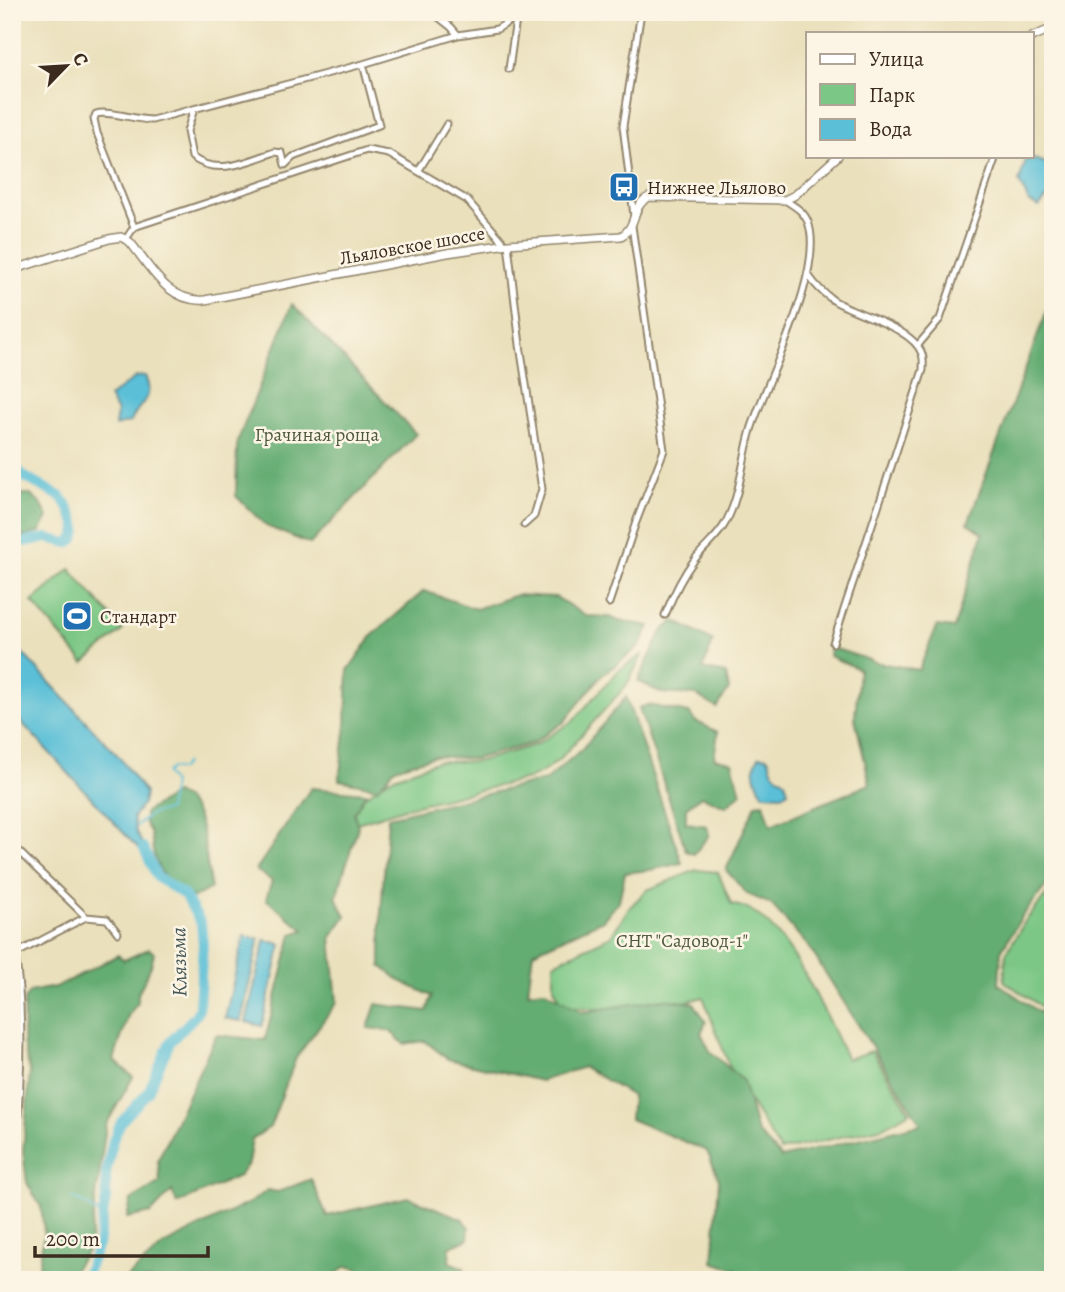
<svg xmlns="http://www.w3.org/2000/svg" width="1065" height="1292" font-family="Alegreya,serif">
<style>
.green{fill:#7bc785;stroke:#5b7852;stroke-width:2}
.forest{fill:#64ac72;stroke:#506b48;stroke-width:2}
.water{fill:#5abfd7;stroke:#4a747a;stroke-width:2}
.lines{fill:none;stroke-linecap:round;stroke-linejoin:round}
.stream{stroke:#5abfd7;stroke-width:2}
.river{stroke:#5abfd7;stroke-width:10}
.street-casing{stroke:#92856d;stroke-width:9}
.secondary-casing{stroke:#92856d;stroke-width:10}
.street{stroke:#fff;stroke-width:5}
.secondary{stroke:#fff;stroke-width:7}
.labels{text-anchor:middle;stroke-width:5;stroke-linejoin:round;paint-order:stroke}
.poi-label{font-size:19px;fill:#3b2a1e;stroke:#fcf5e5;text-anchor:start}
.street-label{font-size:19px;fill:#3b2a1e;stroke:#fcf5e5}
.park-label{font-size:19px;fill:#4e593d;stroke:#fcf5e5}
.water-label{font-size:21px;font-style:italic;fill:#445756;stroke:#fcf5e5}
</style>
<rect width="100%" height="100%" fill="#fcf5e5"/>
<filter id="ink" filterUnits="userSpaceOnUse"><feTurbulence type="fractalNoise" baseFrequency=".0143" numOctaves="2"/><feDisplacementMap in="SourceGraphic" scale="14" xChannelSelector="R" yChannelSelector="G"/><feConvolveMatrix kernelMatrix="1 2 1 2 8 2 1 2 1" color-interpolation-filters="sRGB"/></filter>
<filter id="wash" filterUnits="userSpaceOnUse"><feTurbulence type="fractalNoise" baseFrequency=".00686" numOctaves="4" result="noise"/><feDisplacementMap in="SourceGraphic" scale="28" xChannelSelector="R" yChannelSelector="G"/><feGaussianBlur stdDeviation="1.57" result="paint"/><feColorMatrix in="noise" values="0 0 0 0 0 0 0 0 0 0 0 0 0 0 0 0 0 1.4 0 .05"/><feComposite in="paint" operator="in"/></filter>
<g filter="url(#wash)">
<rect width="100%" height="100%" fill="#eae0bc"/>
<path class="green" d="M70 569 123 630 84 663 32 602Z
M643 654 626 686 559 760 543 772 528 779 408 807 354 824 347 809 389 779 438 761 476 762 535 745 573 721 619 670Z
M696 870 718 872 731 904C738 906 746 907 752 911 795 938 824 1014 847 1059L872 1051 910 1112 883 1127 780 1151 732 1073 703 997C662 1011 607 1011 564 1006L554 988V963L611 936 629 908 647 890Z
M1053 887V1001L1040 1006 1004 981 1006 953 1026 920Z"/>
<path class="forest" d="M1053 294V877L1021 918 1001 951 999 984 1039 1012 1053 1007V1280H737V1270L713 1262 719 1179 707 1151 630 1119 632 1096 584 1067 541 1081 448 1059 425 1041 404 1044 390 1031 368 1028 376 1004 427 1011 432 996 400 981 381 966V912L388 817 546 780 582 749 626 697 682 863 650 870 625 873 619 901 603 920 533 952 528 992 544 990 583 1012 664 999 694 1003 706 1022 701 1033 710 1051 743 1081 757 1132 781 1158 921 1124 809 947 771 904 747 894 726 870 756 804 764 803 771 825 870 784 855 718 859 669 829 656 830 647 879 663 919 670 937 626 954 628 983 533 968 523Z
M292 304 416 434 310 544 266 526 236 496 237 443Z
M12 494H29L41 504 48 517 40 532 23 537 12 524Z
M424 591 476 609 516 595 556 597 586 616 609 617 619 621 650 626 639 647 601 676 564 722 533 743 474 759 435 756 395 768 378 788 339 780 346 725 348 670 373 635Z
M675 621 713 641 703 669 726 674 729 689 717 708 696 695 661 693 638 681 662 631Z
M648 705 689 713 695 721 718 732 714 758 732 762 741 793 726 806 701 796 686 808V823L707 826 709 835 694 854 686 851 639 708Z
M311 788 366 793 354 813 358 827 336 897 346 916 331 937 337 1002 296 1058 270 1127 252 1139 248 1164 239 1176 177 1204 172 1191 151 1213 127 1218 131 1200 160 1182 158 1160 216 1035 265 1040 292 934 304 930 266 899 272 881 256 870Z
M175 794C208 804 204 860 211 888L193 898C173 885 160 879 154 855 150 840 155 837 145 824V812Z
M149 949 154 953 151 966 138 994V1002L128 1016 114 1060 133 1077 106 1125 89 1248 66 1280H37L44 1232 41 1207 27 1183 23 1151 30 1072 23 1044 24 1000 30 992 59 986 118 955 124 960Z
M311 1179 327 1216 408 1197 463 1219 469 1228 468 1239 450 1247 449 1262 464 1268V1280H369L364 1271 347 1266 327 1280H124L165 1244 251 1202 268 1190 278 1192Z"/>
<path class="water" d="M1033 159 1053 165V191L1039 207 1029 202 1019 182 1026 160Z
M145 376C156 401 138 401 131 422L115 426 117 412 109 397 136 377Z
M12 642 119 757 145 793 143 803 133 817 136 832 149 857 132 842 12 712Z
M760 756 768 757 773 772 785 781 788 791 782 795 764 794C756 783 750 767 760 756Z
M244 936 259 939 241 1021 225 1018Z
M265 940 281 944 262 1026 246 1022Z"/>
<g class="lines">
<path class="stream" d="M136 826 151 814 168 810 173 784 166 774 171 768 180 770 185 764
M71 1198 84 1203 103 1218"/>
<path class="river" d="M12 463 23 476 61 497 66 503 76 523 77 531 74 539 68 543 47 538 12 544
M84 1280 98 1245 106 1198V1174L113 1140 121 1122 148 1092 170 1042 196 1015 199 1008 203 944 201 923 184 895 157 877 143 847"/>
</g>
</g>
<g filter="url(#ink)">
<g class="lines">
<g class="street-casing">
<path id="street" d="M432 12 451 27 458 35
M509 69 517 12
M194 109 187 131 192 157C217 177 248 161 275 152L282 153 285 165 293 157 379 125 363 64 458 35 497 29 515 18
M419 170 447 124
M634 216 623 126 641 12
M134 227 97 133 94 119 96 114C108 110 137 120 152 120L363 64
M126 239 134 227 367 150 389 154 467 200 505 244
M508 244 520 345 542 489 534 516 524 525
M809 276C815 285 823 293 833 300 854 314 913 327 922 354 924 359 923 365 923 370L833 643
M918 345 940 319 996 156
M609 603 636 522 664 450 632 226
M665 615C673 595 682 576 695 559 705 546 719 536 726 522 741 494 742 460 751 430 766 380 826 270 808 222 804 211 794 206 785 200
M12 845 86 917
M12 1168C21 1102 25 1019 15 954L86 917 107 919 118 933"/>
</g>
<g class="secondary-casing">
<path id="secondary" d="M1032 37 1053 28
M12 270 109 239 121 237 130 242C151 268 168 303 205 300L447 253 508 244 621 236C638 227 631 205 649 197L785 200 795 195 838 156
M12 956 15 954"/>
</g>
<use href="#street" class="street"/>
<use href="#secondary" class="secondary"/>
</g>
</g>
<defs>
<g id="bus-square" transform="scale(1.575)"><rect x="-9" y="-9" width="18" height="18" rx="4" fill="#1f6fb2" stroke="#fcf5e5"/><path d="M-5-6H5V4H4V6H2V4H-2V6H-4V4H-5ZM-3.5-4V0h7V-4ZM-3.5 1.2v1.5H-2V1.2ZM2 1.2v1.5H3.5V1.2Z" fill="#fff"/></g>
<g id="stadium-square" transform="scale(1.575)"><rect x="-9" y="-9" width="18" height="18" rx="4" fill="#1f6fb2" stroke="#fcf5e5"/><path d="M0-5a6.5 5 0 1 0 0 10a6.5 5 0 1 0 0-10ZM-3.5-1.8h7v3.6h-7Z" fill="#fff"/></g>
</defs>
<g fill-rule="evenodd">
<use href="#bus-square" x="624" y="187"/>
<use href="#stadium-square" x="77" y="616"/>
</g>
<g class="labels">
<g class="poi-label">
<text x="647" y="194">Нижнее Льялово</text>
<text x="100" y="623">Стандарт</text>
</g>
<g class="street-label">
<text transform="translate(412 245) rotate(-10)" y="7">Льяловское шоссе</text>
</g>
<g class="park-label">
<text x="317" y="441">Грачиная роща</text>
<text x="682" y="947">СНТ "Садовод-1"</text>
</g>
<g class="water-label">
<text transform="translate(179 962) rotate(-91)" y="7">Клязьма</text>
</g>
</g>
<rect width="1065" height="1292" fill="none" stroke="#fcf5e5" stroke-width="42"/>
<rect x="806" y="32" width="228" height="126" fill="#fcf5e5" stroke="#afa495" stroke-width="2"/>
<rect x="820" y="54" width="35" height="10" fill="#ffffff" stroke="#afa495" stroke-width="2"/>
<text x="869" y="66" font-size="21" fill="#3b2a1e">Улица</text>
<rect x="820" y="84" width="35" height="21" fill="#7bc785" stroke="#afa495" stroke-width="2"/>
<text x="869" y="102" font-size="21" fill="#3b2a1e">Парк</text>
<rect x="820" y="119" width="35" height="21" fill="#5abfd7" stroke="#afa495" stroke-width="2"/>
<text x="869" y="136" font-size="21" fill="#3b2a1e">Вода</text>
<g transform="translate(66 66) rotate(65)" stroke="#fcf5e5" stroke-width="5" paint-order="stroke">
<path d="M0-5L12 26L0 18L-12 26Z" fill="#3b2a1e"/>
<text y="-10" font-size="19" font-weight="bold" text-anchor="middle" fill="#3b2a1e">С</text>
</g>
<path d="M35 1246v10h173v-10" fill="none" stroke="#3b2a1e" stroke-width="3.5"/>
<text x="46" y="1246" font-size="21" fill="#3b2a1e" stroke="#fcf5e5" stroke-width="5" paint-order="stroke">200 m</text>
</svg>
